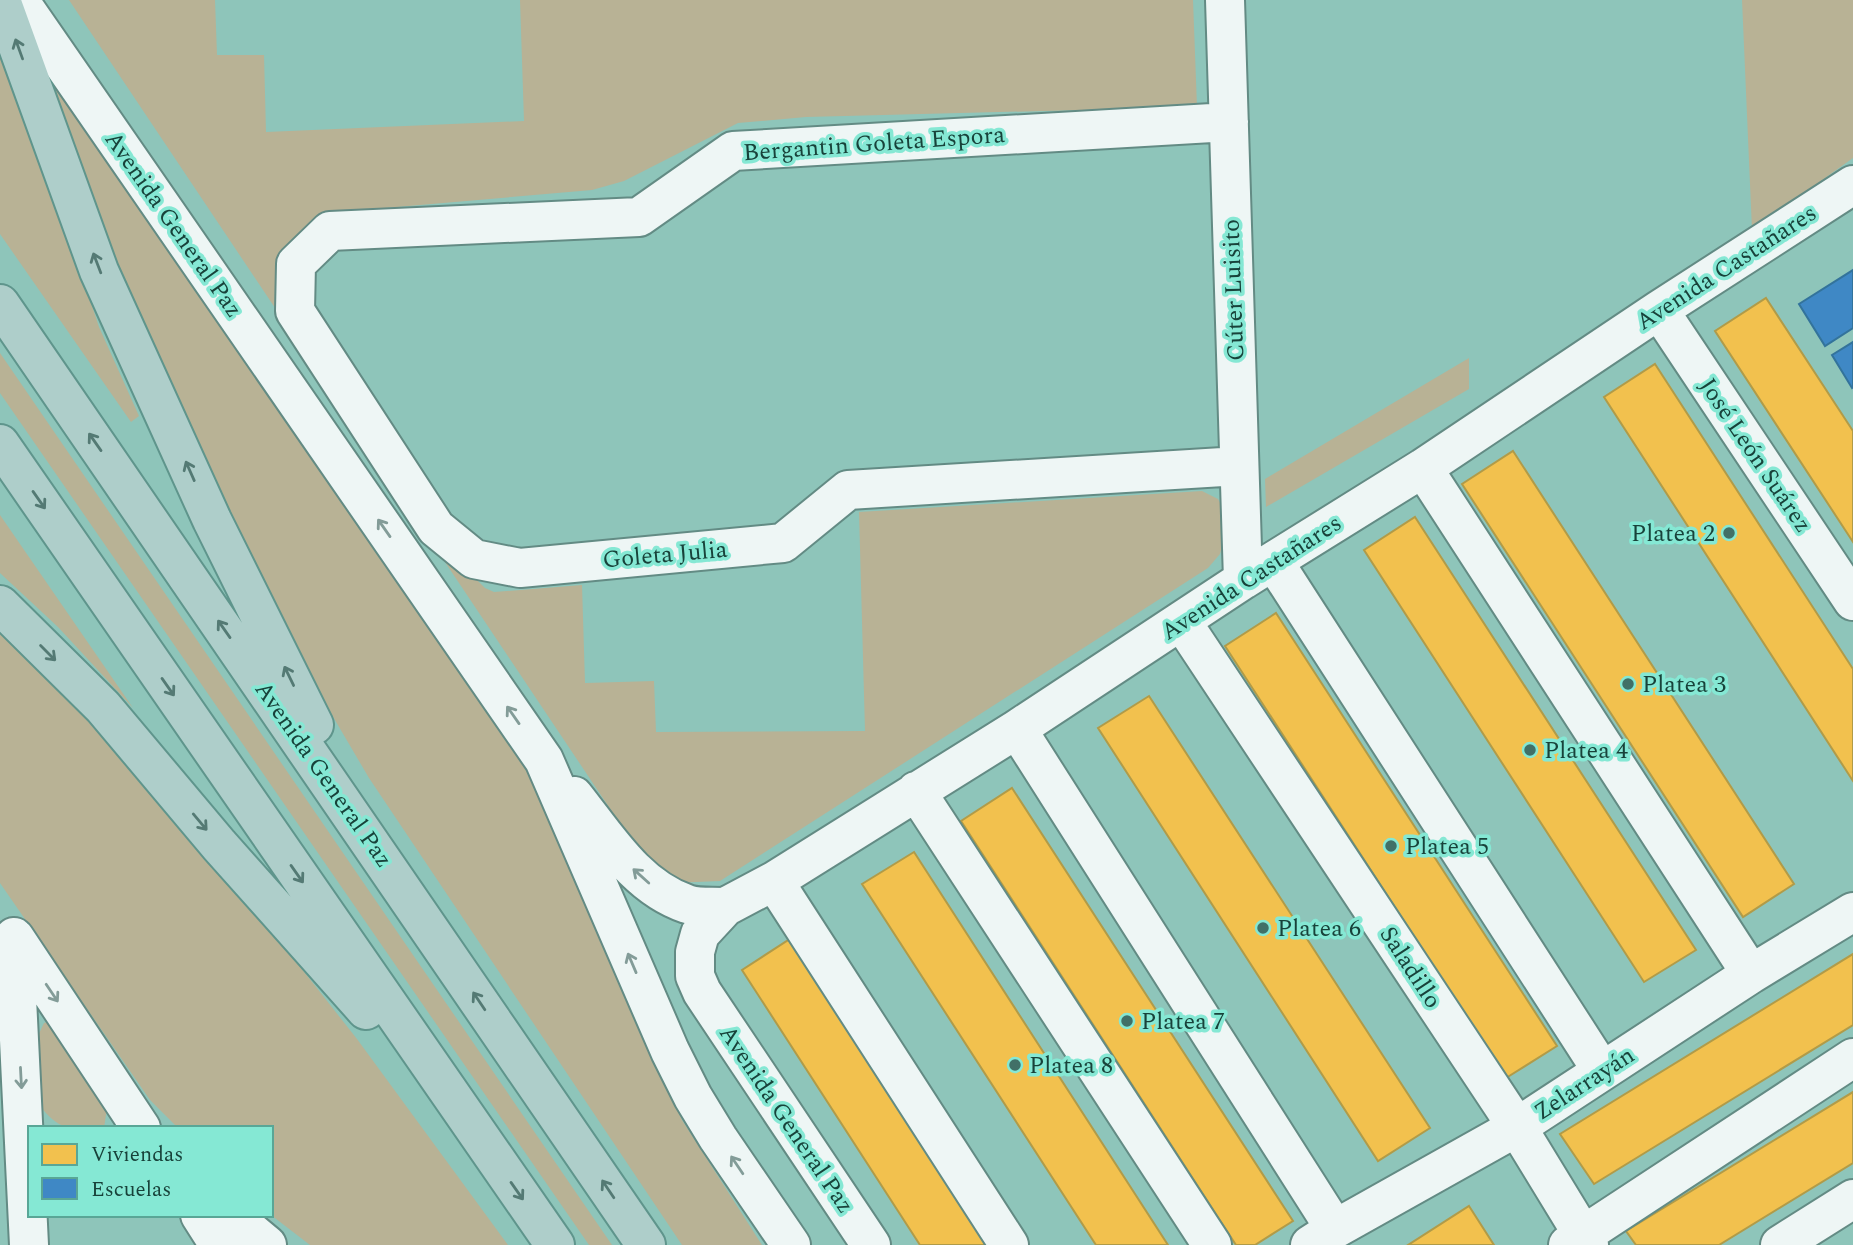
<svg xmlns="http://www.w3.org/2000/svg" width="1853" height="1245" font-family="Spectral,serif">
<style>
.green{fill:#b8b295}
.homes{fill:#f2c14e;stroke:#b19b48;stroke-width:2}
.schools{fill:#3f88c5;stroke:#33739b;stroke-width:2}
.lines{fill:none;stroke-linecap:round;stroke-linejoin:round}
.minor-casing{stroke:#638b84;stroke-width:42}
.highway-casing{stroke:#5f958c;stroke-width:42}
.minor{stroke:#eef6f5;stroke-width:38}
.highway{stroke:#aececa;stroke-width:38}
.oneway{stroke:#547a74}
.oneway2{stroke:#839c98}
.poi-dot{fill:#417067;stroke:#85e8d4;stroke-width:2.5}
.labels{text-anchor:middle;stroke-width:7;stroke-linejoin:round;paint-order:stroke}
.street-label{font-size:24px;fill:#18423a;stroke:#85e8d4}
.poi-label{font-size:24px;fill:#18423a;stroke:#85e8d4;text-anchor:start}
</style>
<rect width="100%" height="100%" fill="#8ec5ba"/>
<path class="green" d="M69 0H215L217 55H264L266 132 524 121 520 0H1193L1197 107 806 117 738 123 624 181 592 190 362 210 326 218 284 271 470 573 485 588 494 592 582 585 585 683 654 681 656 732 865 731 859 512 1202 491 1218 499 1225 512V535L1220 554 1208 568 720 881 672 883 651 870Z
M1742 0H1853V158L1752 230Z
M27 25 529 768 682 1120 762 1245H682L369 778 251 577 174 418Z
M0 38 14 68 99 327 139 416 131 422 0 234Z
M0 353 612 1245H589L0 393Z
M1469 358V389L1266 507 1265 479Z
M0 515 133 708 58 627 0 573Z
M0 623 164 794 357 1039 508 1245H310L271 1215V1128H178L150 1100 0 883Z
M53 1020 107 1108 104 1128C92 1128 77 1130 66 1127 45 1120 27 1091 30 1070 31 1055 37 1036 44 1023Z"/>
<path class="homes" d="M1766 298 1853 431V542L1715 331Z
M1655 364 1853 669V781L1604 397Z
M1513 451 1794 884 1743 917 1462 484Z
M1415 517 1696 950 1644 982 1364 550Z
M1276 613 1557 1046 1506 1078 1225 646Z
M1149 696 1430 1128 1378 1161 1098 728Z
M1012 788 1293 1221 1255 1245H1236L961 821Z
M914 852 1168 1245H1096L862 884Z
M793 937 993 1245H920L742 970Z
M1853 954V1025L1594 1184 1560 1134Z
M1853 1092V1163L1719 1245H1636L1626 1231Z
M1469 1206 1494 1245H1408Z"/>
<path class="schools" d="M1853 270V328L1825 346 1799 304Z
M1853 342V387L1852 388 1832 355Z"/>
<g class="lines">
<g class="minor-casing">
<path id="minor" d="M19 0 544 760 670 1051 693 1097 718 1138 791 1245
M1225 0 1243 580
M1229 122 733 151 639 217 330 231 296 264 295 311 436 528 474 559 520 568 783 543 848 490 1239 466
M1659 310 1853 601
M1423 468 1751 974
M1274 562 1602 1071
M1182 622 1517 1127 1589 1245
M1017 729 1335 1229
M916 791 1212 1245
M574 796C606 836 636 887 687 904 698 908 713 906 725 907
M774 881 1009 1245
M14 937 29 1245
M15 938 141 1128
M200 1215 219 1245
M231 1215 267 1245
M871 1245 702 992 695 976V952L700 934 725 907 774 881 1017 729 1243 580 1423 468 1659 310 1853 185
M1310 1245 1335 1229 1517 1127 1751 974 1853 912
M1568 1245 1853 1058
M1780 1245 1853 1199"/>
</g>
<g class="highway-casing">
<path id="highway" d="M1 0 99 271 212 520 314 725
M0 304 646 1245
M0 444 555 1245
M0 605 103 707 219 845 366 1010"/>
</g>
<use href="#minor" class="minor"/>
<use href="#highway" class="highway"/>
</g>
<defs><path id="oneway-shaft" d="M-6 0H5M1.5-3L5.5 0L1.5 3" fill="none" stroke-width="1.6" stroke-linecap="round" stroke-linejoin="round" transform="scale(1.75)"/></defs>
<g class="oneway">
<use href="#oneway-shaft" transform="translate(19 49) rotate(-110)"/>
<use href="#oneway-shaft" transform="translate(97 263) rotate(-111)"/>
<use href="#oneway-shaft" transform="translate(95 442) rotate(-125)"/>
<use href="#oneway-shaft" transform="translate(190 471) rotate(-114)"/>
<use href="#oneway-shaft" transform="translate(39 500) rotate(55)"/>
<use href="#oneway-shaft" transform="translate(224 629) rotate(-125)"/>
<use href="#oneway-shaft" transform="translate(48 653) rotate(45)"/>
<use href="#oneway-shaft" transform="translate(289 676) rotate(-116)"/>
<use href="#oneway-shaft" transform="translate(168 687) rotate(55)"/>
<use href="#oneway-shaft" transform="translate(200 822) rotate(50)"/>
<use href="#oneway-shaft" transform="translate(297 874) rotate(55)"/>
<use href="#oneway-shaft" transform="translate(479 1001) rotate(-124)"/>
<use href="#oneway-shaft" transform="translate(608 1189) rotate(-124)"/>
<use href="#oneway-shaft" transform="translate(517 1191) rotate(55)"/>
</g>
<g class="oneway2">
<use href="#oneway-shaft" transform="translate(384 528) rotate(-125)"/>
<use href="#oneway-shaft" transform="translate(513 715) rotate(-125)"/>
<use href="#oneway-shaft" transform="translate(641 876) rotate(-138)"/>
<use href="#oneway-shaft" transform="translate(632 963) rotate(-113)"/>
<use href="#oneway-shaft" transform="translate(52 993) rotate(56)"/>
<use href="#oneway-shaft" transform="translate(21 1078) rotate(87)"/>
<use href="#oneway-shaft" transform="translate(737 1165) rotate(-124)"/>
</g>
<g class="poi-dot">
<circle cx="1729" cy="533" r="7"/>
<circle cx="1628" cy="684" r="7"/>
<circle cx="1530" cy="750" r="7"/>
<circle cx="1391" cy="846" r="7"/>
<circle cx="1263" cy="928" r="7"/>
<circle cx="1127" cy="1021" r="7"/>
<circle cx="1015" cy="1065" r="7"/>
</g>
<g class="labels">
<g class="street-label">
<text transform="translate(874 143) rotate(-4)" y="8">Bergantin Goleta Espora</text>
<text transform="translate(174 224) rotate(55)" y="8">Avenida General Paz</text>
<text transform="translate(1726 267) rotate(-33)" y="8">Avenida Castañares</text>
<text transform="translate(1233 290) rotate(-92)" y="8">Cúter Luisito</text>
<text transform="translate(1756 455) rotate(56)" y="8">José León Suárez</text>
<text transform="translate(665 554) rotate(-5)" y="8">Goleta Julia</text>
<text transform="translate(1251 577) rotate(-33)" y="8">Avenida Castañares</text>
<text transform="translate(324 774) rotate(55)" y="8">Avenida General Paz</text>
<text transform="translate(1411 967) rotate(57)" y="8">Saladillo</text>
<text transform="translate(1584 1083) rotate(-33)" y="8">Zelarrayán</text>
<text transform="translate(787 1119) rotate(56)" y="8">Avenida General Paz</text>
</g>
<g class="poi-label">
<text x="1715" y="541" text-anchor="end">Platea 2</text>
<text x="1642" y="692">Platea 3</text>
<text x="1544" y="758">Platea 4</text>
<text x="1405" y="854">Platea 5</text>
<text x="1277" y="936">Platea 6</text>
<text x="1141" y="1029">Platea 7</text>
<text x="1029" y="1073">Platea 8</text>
</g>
</g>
<rect x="28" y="1126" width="245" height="91" fill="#85e8d4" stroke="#59a696" stroke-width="2"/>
<rect x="42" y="1144" width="35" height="21" fill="#f2c14e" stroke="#59a696" stroke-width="2"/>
<text x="91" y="1161" font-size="21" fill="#18423a">Viviendas</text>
<rect x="42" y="1178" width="35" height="21" fill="#3f88c5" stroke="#59a696" stroke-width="2"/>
<text x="91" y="1196" font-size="21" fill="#18423a">Escuelas</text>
</svg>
